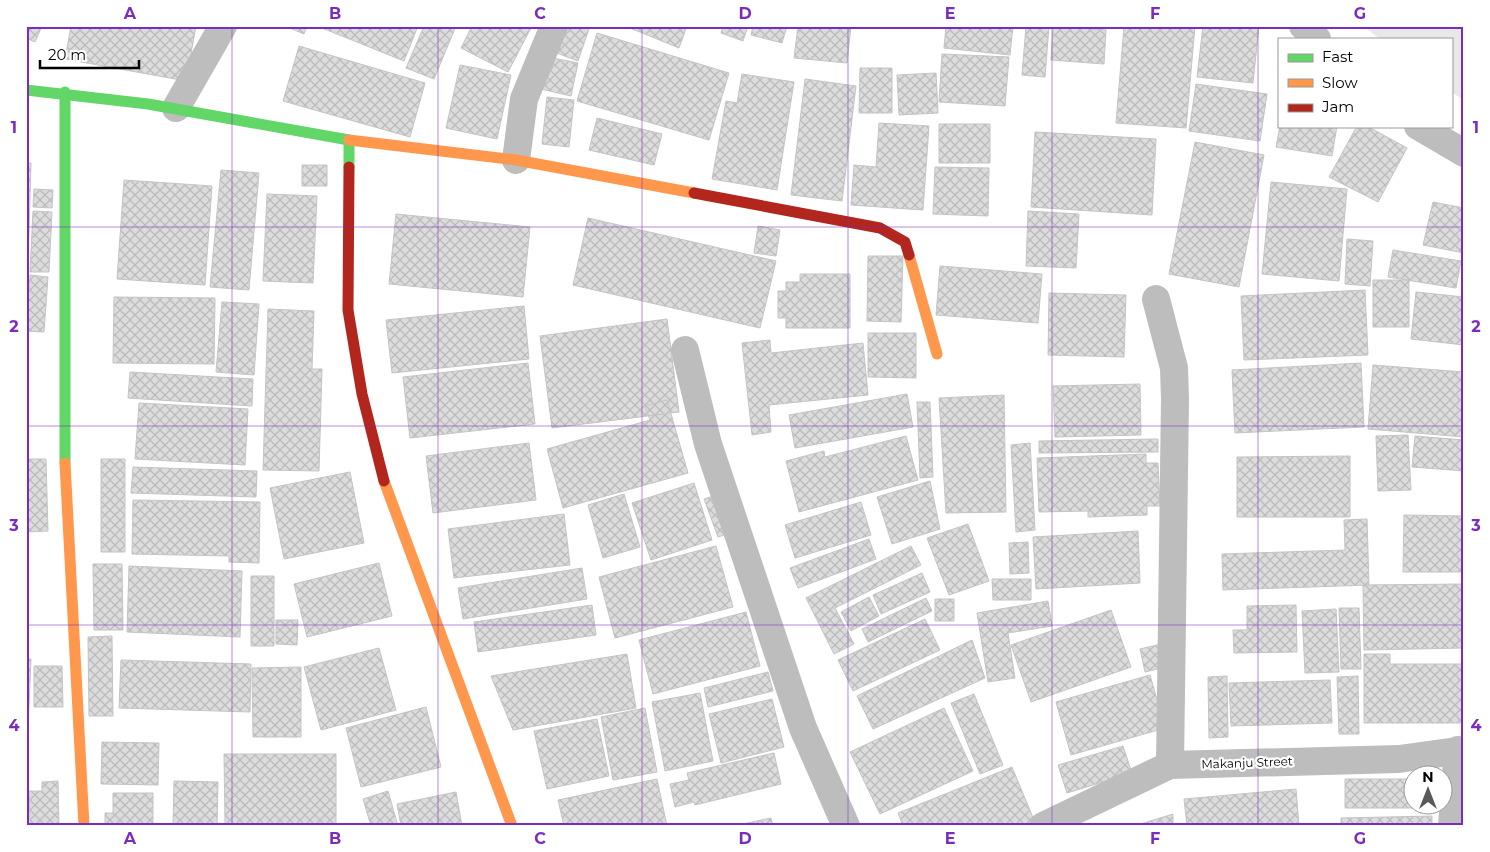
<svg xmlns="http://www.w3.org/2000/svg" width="1490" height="852" font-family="Montserrat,sans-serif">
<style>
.green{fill:#e8e8e8}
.building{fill:url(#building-cross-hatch);stroke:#c4c4c4}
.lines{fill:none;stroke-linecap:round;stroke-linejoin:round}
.street{stroke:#bdbdbd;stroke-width:28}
.fast{stroke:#63d668;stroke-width:11}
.slow{stroke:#ff974d;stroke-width:11}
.jam{stroke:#b3261e;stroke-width:11}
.grid{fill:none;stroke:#7b2cbf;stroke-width:1;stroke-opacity:0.55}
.labels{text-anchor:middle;stroke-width:4.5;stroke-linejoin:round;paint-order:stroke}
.street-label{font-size:12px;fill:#000;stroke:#fff}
.neatline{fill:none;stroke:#7b2cbf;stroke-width:2}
.grid-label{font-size:16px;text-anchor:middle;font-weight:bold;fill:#7b2cbf}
</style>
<defs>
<pattern id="building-cross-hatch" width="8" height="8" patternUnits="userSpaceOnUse" patternTransform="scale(1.25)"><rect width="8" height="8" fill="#dcdcdc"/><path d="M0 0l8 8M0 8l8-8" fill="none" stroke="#bbb"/></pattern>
</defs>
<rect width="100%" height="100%" fill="#fff"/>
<path class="green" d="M1363 26H1464V100L1451 92V39H1380Z"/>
<path class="building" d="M26 26H42L35 42 26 38Z
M71 26H196L186 81 65 59Z
M285 26H307L304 34Z
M317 26H418L404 61Z
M424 26H456L434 79 406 68Z
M472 26H532L508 72 461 48Z
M563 26H590L578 61 554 52Z
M625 26H687L679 48Z
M723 26H748L743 41 721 33Z
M753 26H787L782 43 751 35Z
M798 26H851L847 63 794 58Z
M946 26H1013L1010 55 944 48Z
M1026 26H1049L1045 77 1022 75Z
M1053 26 1106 30 1104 64 1051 60Z
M1124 26H1195L1186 128 1116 123Z
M1203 26H1259L1253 83 1197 77Z
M597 33 729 73 709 140 577 101Z
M299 46 425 83 410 137 283 101Z
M942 54 1009 57 1005 106 939 102Z
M548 57 578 63 571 96 541 89Z
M460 65 511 75 497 139 446 128Z
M860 68H892V113H859Z
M936 73 938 113 899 115 897 75Z
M742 74 794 82 777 190 712 179 726 101 737 103Z
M805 79 856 86 842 201 791 195Z
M1196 84 1267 94 1260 141 1189 131Z
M547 97 574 100 569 147 542 144Z
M597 118 662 134 654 165 589 150Z
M879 123 929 126 923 210 851 205 854 165 876 167Z
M939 124H990V163H939Z
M1280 126H1337L1332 156 1276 147Z
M1357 126H1367L1407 148 1378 202 1329 177Z
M1035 132 1156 139 1152 215 1031 207Z
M1195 142 1264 155 1239 287 1169 274Z
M26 163H31L28 267H26Z
M302 165H327V186H302Z
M935 167 989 168 988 216 933 214Z
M221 170 259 173 249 290 210 287Z
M124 180 212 186 205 285 117 279Z
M1271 182 1347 189 1339 281 1262 274Z
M34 189 53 190 52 208 33 207Z
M267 194 317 196 313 283 263 281Z
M1433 202 1464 208V253L1423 245Z
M33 211 52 212 49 272H30Z
M1028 211 1079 214 1076 268 1026 266Z
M396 214 530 227 523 297 389 284Z
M588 218 776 261 760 328 573 285Z
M758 226 780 230 776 256 754 253Z
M1347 239 1373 241 1370 286 1345 284Z
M1393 250 1461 261 1456 288 1388 277Z
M868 256H903L901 322 867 321Z
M940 266 1042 274 1038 323 936 315Z
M800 274H850V328H786V318H778V291H786V282H800Z
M30 275 48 277 44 332 26 331Z
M1373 280H1409V327H1373Z
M1365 290 1368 355 1244 360 1241 296Z
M1416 292 1464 297V345L1411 339Z
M1049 293 1126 295 1124 357 1048 355Z
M114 297 215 298 214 364 113 363Z
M222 302 259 304 254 375 216 372Z
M524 306 529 359 392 373 386 320Z
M268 309 314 311 312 369H322L319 471 263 470Z
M667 319 679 412 552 428 540 336Z
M868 333H916V378L868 377Z
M770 340 771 353 863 343 868 395 769 405 771 432 752 435 742 343Z
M528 363 535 424 410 438 403 377Z
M1361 363 1364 427 1235 433 1232 370Z
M1373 365 1464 372V437L1368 429Z
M130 372 253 379 252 406 128 398Z
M1140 384 1141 435 1055 437 1053 386Z
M907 394 913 427 795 448 789 415Z
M1004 395 1006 512 946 513 939 398Z
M667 400 688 473 563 508 547 449 650 420 645 406Z
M917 402H930L933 477 920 478Z
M139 403 248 409 245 465 135 459Z
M1408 435 1411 490 1378 491 1376 436Z
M906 436 918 480 799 512 786 461 824 451 825 457Z
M1415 436 1464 440V471L1412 467Z
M1158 439V452L1039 453V441Z
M529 443 536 500 433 513 426 456Z
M1030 443 1035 530 1016 532 1011 445Z
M1146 454V463H1158L1160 506H1147V515L1088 517V511L1039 512 1037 458Z
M1350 456V517H1237V457Z
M26 459H46L48 531 26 532Z
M101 459H125V552H101Z
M133 467 257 471 256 497 131 493Z
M350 472 364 543 284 559 270 488Z
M930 481 940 529 892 544 877 497Z
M694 483 712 540 651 560 632 503Z
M624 494 640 547 603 558 588 505Z
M720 494 733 532 718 537 704 499Z
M133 500 260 502 259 563 229 562V556L132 554Z
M861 502 871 535 795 558 785 525Z
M564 514 570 565 454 578 448 529Z
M1404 515 1464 516V572H1403Z
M1367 519 1369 585 1223 590 1222 554 1345 550 1344 520Z
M968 524 989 581 949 595 927 538Z
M1138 531 1140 583 1036 589 1033 537Z
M869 539 876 559 798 588 790 568Z
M1028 542 1029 573 1010 574 1009 543Z
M716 546 733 607 615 638 599 577Z
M911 546 921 565 835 608 854 644 834 654 806 598Z
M379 563 392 616 307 637 294 584Z
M93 564H122L123 630H94Z
M129 566 242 571 240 637 127 632Z
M582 568 587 599 463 619 458 588Z
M922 573 930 592 881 614 873 595Z
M251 576H274V646H251Z
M992 579H1031V600H993Z
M1464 584V648L1364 650 1363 585Z
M869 597 879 616 851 631 841 612Z
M926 598 932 611 868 642 862 629Z
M935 599H954V621H935Z
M1048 601 1052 626 1008 633 1015 678 988 682 977 613Z
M592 605 596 635 478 652 474 622Z
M1296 605 1297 652 1234 653 1233 630H1247V606Z
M1339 608H1359L1361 669H1341Z
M1336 609 1339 672 1305 673 1302 611Z
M1111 610 1131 667 1031 702 1011 645Z
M746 612 760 666 653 694 639 640Z
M925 619 940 650 853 691 838 660Z
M276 620H298L297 645 276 644Z
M112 636 113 716H89L88 637Z
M972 640 985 678 873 729 857 696Z
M1161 644 1166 667 1145 672 1140 649Z
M379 648 396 710 321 730 304 667Z
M627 654 636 708 513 730 491 676Z
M1364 654H1390V664H1464V723H1364Z
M26 659H31L28 729H26Z
M121 660 251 664 250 712 119 708Z
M34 666H62L63 707H34Z
M301 667V737H253L252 668Z
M768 672 773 691 708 707 704 688Z
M1150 675 1165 728 1071 755 1056 702Z
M1227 676 1228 737 1209 738 1208 677Z
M1358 676 1359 734H1339L1337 677Z
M1330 680 1332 723 1231 726 1229 683Z
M700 693 713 761 665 771 652 702Z
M974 694 1003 765 980 774 951 703Z
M772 699 784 747 721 763 709 714Z
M426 707 441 767 361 787 346 728Z
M645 708 657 772 613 780 601 717Z
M944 708 973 771 880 814 850 752Z
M597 719 609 776 547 789 534 731Z
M102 742 159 743 158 785 101 784Z
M1123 746 1132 773 1067 793 1058 765Z
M774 753 781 784 695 805 694 802 675 807 670 784 689 780 687 773Z
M224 754H336V825H225Z
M1012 767 1034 820 1021 826H903L898 813Z
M657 779 667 826H564L558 800Z
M1345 779H1412V804H1437V808H1345Z
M58 781 59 826H30L29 791H42V782Z
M174 781 218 782 217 826H173Z
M1296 789 1299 826H1187L1184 799Z
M388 791 398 826H371L363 799Z
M456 792 462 826H401L397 804Z
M113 793H153V826H105V813H113Z
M1173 814V826H1134Z
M1432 816V826H1341V818Z
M771 818 773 826H733Z"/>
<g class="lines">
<path class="street" d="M1303 26 1317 39
M176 108 223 26
M1418 126 1464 153
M516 160 524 99 554 26
M1156 299 1174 368 1175 399 1170 765
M685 350 708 444 803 728 846 826
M1043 826 1170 765 1399 759 1464 750
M1452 826 1458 750"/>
<path class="fast" d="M26 90 148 104 349 140V167
M65 92V463"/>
<path class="slow" d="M349 140 516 160 694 193
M909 255 937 354
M65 463 84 826
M384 481 512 826"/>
<path class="jam" d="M349 167 348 310 362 394 384 481
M694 193 880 228 905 242 909 255"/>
</g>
<path class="grid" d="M232 26V826M438 26V826M642 26V826M848 26V826M1052 26V826M1258 26V826M26 227H1464M26 426H1464M26 625H1464"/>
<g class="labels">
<g class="street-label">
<text transform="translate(1247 763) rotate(-2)" y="4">Makanju Street</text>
</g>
</g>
<rect width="1490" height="852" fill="none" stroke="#ffffff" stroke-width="55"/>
<rect x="1278" y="38" width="175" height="90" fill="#ffffff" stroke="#999999"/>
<rect x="1288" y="54" width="25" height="8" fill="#63d668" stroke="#999999"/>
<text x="1322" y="62" font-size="15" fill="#000000">Fast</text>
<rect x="1288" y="79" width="25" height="8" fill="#ff974d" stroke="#999999"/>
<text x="1322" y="88" font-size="15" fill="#000000">Slow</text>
<rect x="1288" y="104" width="25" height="8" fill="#b3261e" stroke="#999999"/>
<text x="1322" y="112" font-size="15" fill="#000000">Jam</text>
<g transform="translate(1428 790)"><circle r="24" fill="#ffffff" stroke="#999999"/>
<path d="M0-4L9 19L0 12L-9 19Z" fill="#595959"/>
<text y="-8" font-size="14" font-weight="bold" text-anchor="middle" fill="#000000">N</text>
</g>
<path d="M40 60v8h99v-8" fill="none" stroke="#000000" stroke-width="2.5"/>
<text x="48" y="60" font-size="15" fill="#000000" stroke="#ffffff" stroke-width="4" paint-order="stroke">20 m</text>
<rect x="28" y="28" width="1434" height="796" class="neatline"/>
<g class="grid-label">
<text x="130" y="19">A</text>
<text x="335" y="19">B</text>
<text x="540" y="19">C</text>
<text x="745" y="19">D</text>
<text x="950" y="19">E</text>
<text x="1155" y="19">F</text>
<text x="1360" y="19">G</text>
<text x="14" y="133">1</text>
<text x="1476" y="133">1</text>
<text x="14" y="332">2</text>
<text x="1476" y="332">2</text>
<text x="14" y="531">3</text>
<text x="1476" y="531">3</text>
<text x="14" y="731">4</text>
<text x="1476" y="731">4</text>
<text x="130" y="844">A</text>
<text x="335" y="844">B</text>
<text x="540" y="844">C</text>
<text x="745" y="844">D</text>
<text x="950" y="844">E</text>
<text x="1155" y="844">F</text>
<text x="1360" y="844">G</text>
</g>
</svg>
